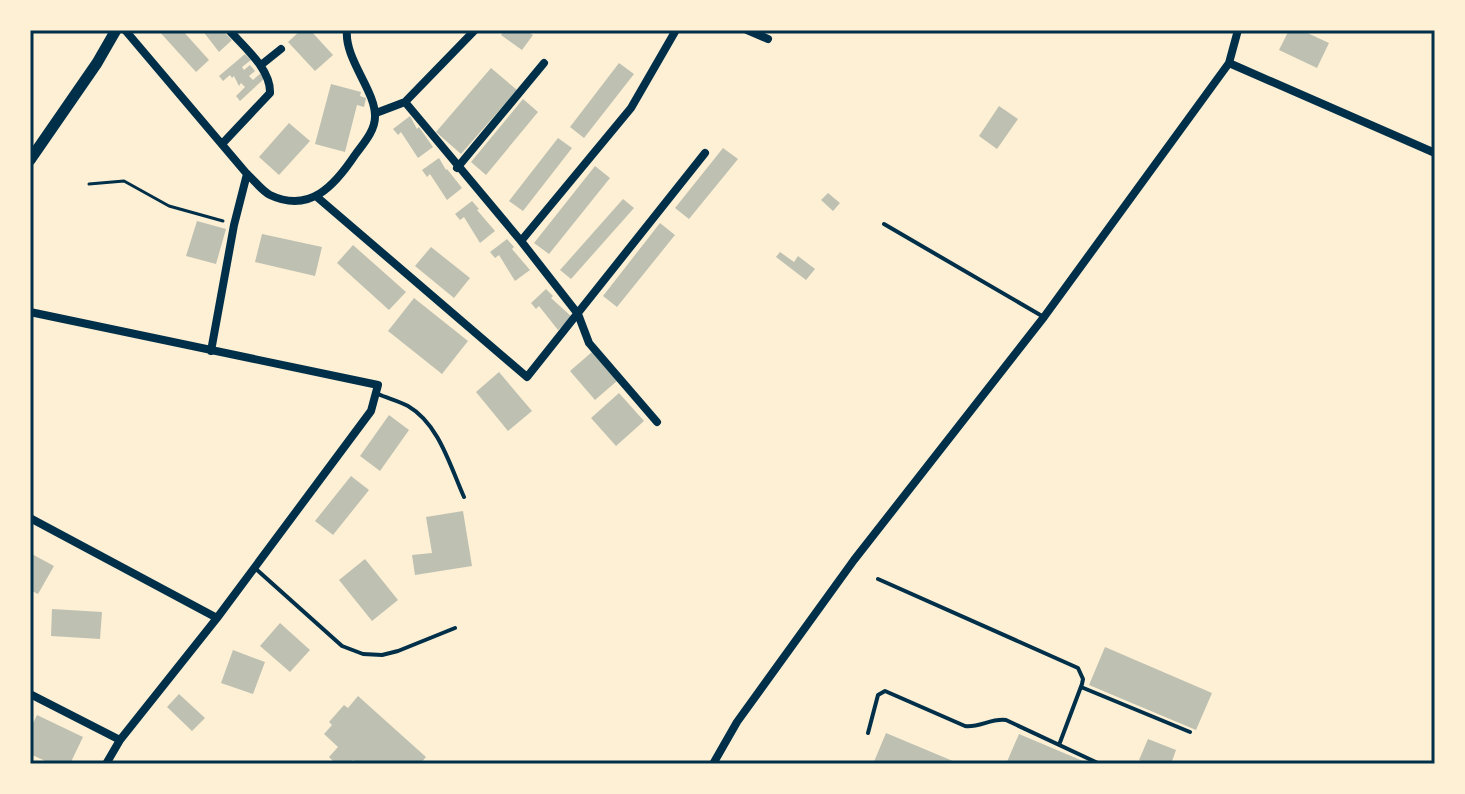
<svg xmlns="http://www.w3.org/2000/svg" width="1465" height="794" font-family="'Public Sans',sans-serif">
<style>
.building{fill:#bec0b2}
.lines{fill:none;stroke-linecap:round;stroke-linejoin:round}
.path{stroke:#003049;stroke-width:3}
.service{stroke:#003049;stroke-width:4}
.minor{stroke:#003049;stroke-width:8}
.tertiary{stroke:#003049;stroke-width:11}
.neatline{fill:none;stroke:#003049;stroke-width:3}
</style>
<rect width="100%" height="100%" fill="#fdf0d5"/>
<path class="building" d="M158 30H182L209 60 196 72Z
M202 30H222L232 40 219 52Z
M301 30H310L333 55 315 71 288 42Z
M505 30H525L533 35 522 50 501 35Z
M1289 30H1301L1329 43 1317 68 1279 50Z
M245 54 251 60 242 67 244 70 250 65 255 71 249 76 253 80 262 72 266 77 240 101 236 96 245 87 241 83 239 86 234 76 232 78 230 75 223 81 219 76Z
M619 63 634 74 584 138 570 127Z
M491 68 517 90 461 154 436 132Z
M331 84 361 92 360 96 366 98 364 107 357 105 345 152 315 144Z
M523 99 538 112 486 175 471 162Z
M999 106 1018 119 997 149 979 136Z
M410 116 417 129 419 127 433 147 418 158 401 132 398 135 393 129Z
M289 123 310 141 279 175 259 157Z
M558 138 572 148 523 211 509 201Z
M723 148 738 159 689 219 675 208Z
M439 158 446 170 447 169 462 188 447 200 430 174 427 177 422 170Z
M595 166 610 178 549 254 534 243Z
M828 193 840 203 833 211 821 200Z
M623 199 634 208 571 279 560 270Z
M472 201 479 209 477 210 495 231 480 243 464 217 460 220 455 214Z
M197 221 226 229 216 264 186 256Z
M660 223 675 235 617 307 603 296Z
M262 234 322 247 315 276 255 262Z
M507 239 514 247 512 249 530 270 515 281 499 255 495 258 490 252Z
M353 245 406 292 389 310 337 263Z
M431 247 470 278 454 298 415 266Z
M780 252 794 262 798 256 815 269 806 280 776 257Z
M546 289 553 296 551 298 572 317 558 330 539 306 536 309 531 303Z
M414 298 468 341 442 374 388 331Z
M592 352 617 381 595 400 570 371Z
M499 372 532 411 508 431 476 392Z
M619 393 644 421 616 446 591 418Z
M389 415 409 430 380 471 360 456Z
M351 476 369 490 333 535 315 521Z
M463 511 472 566 415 575 412 555 432 553 426 517Z
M30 553 54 566 38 594 30 590Z
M365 559 398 600 372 621 339 580Z
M52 609 102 612 100 639 51 636Z
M280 623 310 650 290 672 260 646Z
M1105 647 1212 693 1196 730 1089 685Z
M233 650 265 662 253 694 221 683Z
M179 694 205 718 192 731 167 707Z
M358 696 426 757 420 764H358L353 760 349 764H336L329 757 338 747 324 734 332 725 329 722 344 705 348 708Z
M37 715 83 737 70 764H52L30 754V729Z
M886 733 960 764H873Z
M1019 734 1090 764H1006Z
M1148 739 1176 750 1171 764H1149L1139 760Z"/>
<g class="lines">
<path class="path" d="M89 184 124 181 169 206 223 221"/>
<path class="service" d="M884 224 1042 316
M378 394C387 398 399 401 408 406 439 424 450 466 464 497
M256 569 342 646 363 654 382 655 398 651 455 628
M878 579 1078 668 1083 679 1082 684 1059 745
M1081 687 1190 732
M868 733 878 695 885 691 965 726C979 728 991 718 1006 720L1100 764"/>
<path class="minor" d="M125 30 247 174C254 180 262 191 270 195 310 214 335 185 355 155 363 144 375 131 375 117 376 91 344 59 347 30
M747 30 768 39
M1229 63 1238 30
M261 65 281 49
M405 102 521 241 578 314 589 343 657 422
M376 113 405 102 475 30
M222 144 270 93C271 69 244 47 229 30
M457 168 544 63
M317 197 527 377 705 153
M521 241 631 108 676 30
M30 312 378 385 371 411 217 618 120 740 106 764
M211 351 234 225 247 174
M30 518 217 618
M30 694 120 740
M713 764 737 722 854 560 1044 317 1229 63 1435 153"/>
<path class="tertiary" d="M30 160 97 63 116 30"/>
</g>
<rect width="1465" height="794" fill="none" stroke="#fdf0d5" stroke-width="64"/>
<rect x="32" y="32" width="1401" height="730" class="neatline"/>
</svg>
